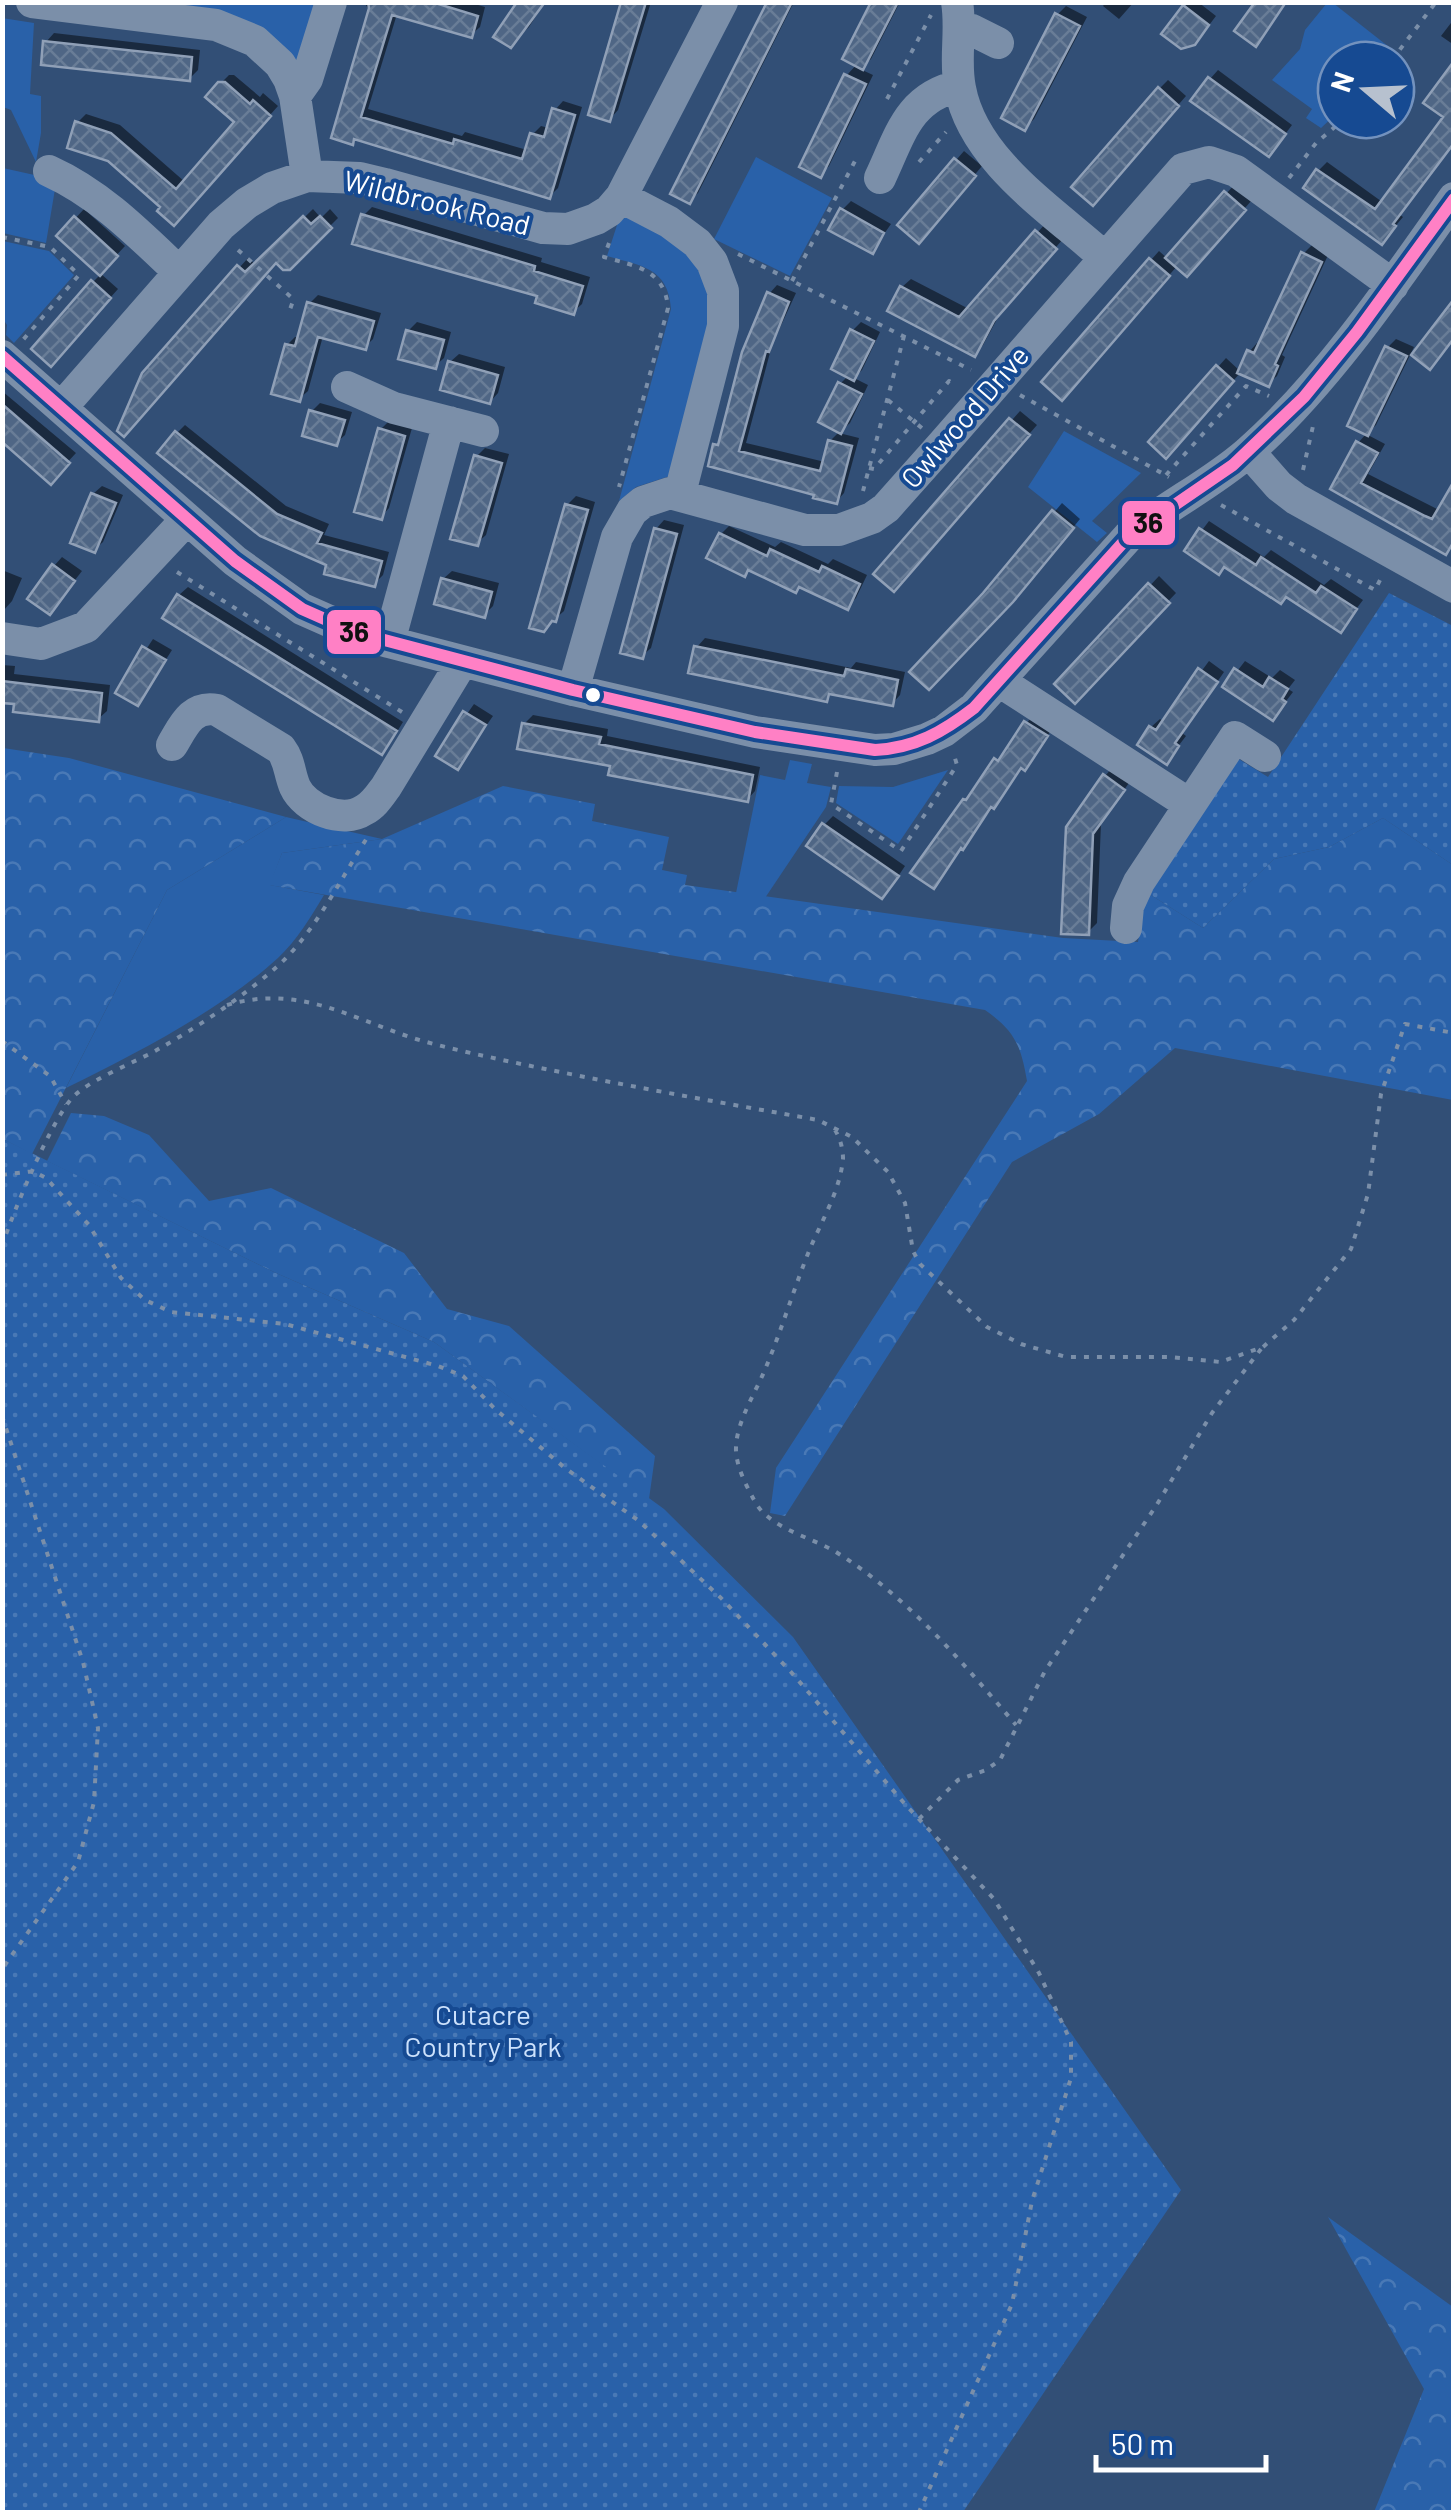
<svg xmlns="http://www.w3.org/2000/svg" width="1456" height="2515" font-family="Barlow,sans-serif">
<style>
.grass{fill:#2961a9}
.forest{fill:url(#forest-crowns)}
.park{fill:url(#park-dots)}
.shadow{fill:#0007}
.building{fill:url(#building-cross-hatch);stroke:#90a0b7;stroke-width:2.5}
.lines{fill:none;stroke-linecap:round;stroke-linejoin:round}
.path{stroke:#7b8fa9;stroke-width:4;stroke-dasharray:5 8;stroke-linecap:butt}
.minor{stroke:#7b8fa9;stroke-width:32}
.bus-1-casing{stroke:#164a92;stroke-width:20}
.bus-1{stroke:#ff80c5;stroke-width:12}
.bus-dot{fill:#fff;stroke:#164a92;stroke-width:4}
.labels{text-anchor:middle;stroke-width:8;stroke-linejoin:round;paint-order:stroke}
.street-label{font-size:28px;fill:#fff;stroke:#164a92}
.park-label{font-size:28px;fill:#cce1fc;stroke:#164a92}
.line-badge{stroke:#164a92;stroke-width:4}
.pale-badge-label{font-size:28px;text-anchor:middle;font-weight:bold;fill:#111}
</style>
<defs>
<pattern id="forest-crowns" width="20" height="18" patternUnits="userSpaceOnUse" patternTransform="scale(2.5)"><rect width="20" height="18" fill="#2961a9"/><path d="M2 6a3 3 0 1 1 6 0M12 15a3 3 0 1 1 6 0" fill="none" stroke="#4979b6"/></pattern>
<pattern id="park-dots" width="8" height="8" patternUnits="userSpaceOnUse" patternTransform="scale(2.5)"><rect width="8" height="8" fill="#2961a9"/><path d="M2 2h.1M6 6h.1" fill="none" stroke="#4979b6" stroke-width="1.8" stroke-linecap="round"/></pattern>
<pattern id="building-cross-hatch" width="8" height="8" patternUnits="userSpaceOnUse" patternTransform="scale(2.5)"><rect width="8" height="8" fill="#4f6685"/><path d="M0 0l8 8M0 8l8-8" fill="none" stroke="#697d97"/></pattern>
</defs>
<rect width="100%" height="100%" fill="#324f76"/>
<path class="grass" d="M110 3H320L306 52 295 61Z
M1327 3H1333L1389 47 1379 60H1336V114L1321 128 1306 118 1312 109 1272 80 1300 49 1305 30Z
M2 18 34 23 30 94 41 96V133L36 162 11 110 3 107Z
M756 157 832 198 790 276 714 239Z
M3 168 39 176 55 189 46 243 3 233Z
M626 217 685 242 717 309 676 474 636 487 619 501 671 309C668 267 641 266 607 256L618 222Z
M3 241 49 251 74 275 14 343 6 335 7 325 3 319Z
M1064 431 1141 473 1092 521 1107 533 1097 542 1028 487Z
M790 760 812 764 807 783 831 787 826 807 765 898 736 893 760 775 785 780Z
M948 770 898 844 836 803 839 786 893 787Z
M286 817 382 839 282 853 270 885 324 895C311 917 297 940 278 958 221 1010 135 1054 66 1088L167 890Z"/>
<path class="forest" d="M3 748 69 758 286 817 167 890 32 1154 3 1139Z
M503 786 595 804 592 821 669 837 662 870 687 875 685 885 1063 938 1138 942 1146 892 1203 928 1274 859 1329 847 1383 818 1453 865V1100L1175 1048 1099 1114 1012 1162 785 1516 770 1513 776 1468 1027 1081C1021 1046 1015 1031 985 1010L269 885 282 853 382 839Z
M71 1113 104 1116 149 1135 209 1201 271 1188 404 1253 447 1309 509 1326 655 1456 649 1499 434 1342 276 1273 47 1161Z
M1328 2217 1453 2307V2512H1374L1424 2389Z"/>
<path class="park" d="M1389 593 1453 626V865L1383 818 1329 847 1274 859 1203 928 1146 892 1237 758 1268 777Z
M3 1139 276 1273 434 1342 664 1509 793 1637 1181 2190 963 2512H3Z"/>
<path class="shadow" d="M367 2H468L485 7 480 27 471 35 397 14 368 109 462 136 465 132 527 150 532 135 541 126 549 128 555 110 563 101 582 107 558 188 550 196 357 138 352 142 371 8 366 6Z
M519 2H545L529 27 510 45Z
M624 2H651L618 110 610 119Z
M770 2H794L698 193 689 201Z
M874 2H900L871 59 860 69 873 75 829 166 820 175 847 75 857 64Z
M1106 2H1134L1119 19 1103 6Z
M1189 2H1198L1216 16 1203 33 1184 7Z
M1066 6 1087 17 1034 119 1025 128 1057 15Z
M1454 19V45L1441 36Z
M54 33 200 50 198 70 189 79 46 42Z
M1218 70 1292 125 1277 145 1210 79Z
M229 75H234L260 97 263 93 278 106 182 214 163 206 78 122 86 114 120 125 185 182 237 122 220 84Z
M1168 80 1186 96 1101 194 1159 89Z
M964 151 982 166 927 232 900 225Z
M1327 162 1403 217 1382 242 1318 171Z
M1234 185 1252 200 1195 265H1178L1070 389 1151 260 1159 251 1168 259Z
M851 201 891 224 872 251 842 210Z
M372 207 542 258 541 262 590 277 582 304 573 312 540 294 363 216Z
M84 209 125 246 100 273 118 289 59 355 93 282 101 274 59 236Z
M313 209 321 218 330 209 338 218 289 267 277 260 144 374 248 258 256 265Z
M1046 223 1063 239 1002 310 983 345 975 354 902 287 911 279 969 309Z
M1312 245 1329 253 1282 355 1285 357 1277 376 1268 384 1241 372 1174 447 1218 367 1226 358 1240 371 1249 352 1257 343 1261 345 1303 254Z
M777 285 796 293 772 345 746 443 825 462 830 441 840 431V384L848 376 852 331 861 322 880 332 862 370 854 378 868 385 850 423 839 433 859 438 844 493 836 502 716 445 722 439 769 294Z
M318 295 381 313 373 339 365 347 323 336 308 391 299 399 287 345 295 337 300 338 310 303Z
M417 322 451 332 444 358 435 366 408 331Z
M1396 339 1414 347 1376 425 1368 433 1387 348Z
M459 354 505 367 498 393 490 402 450 362Z
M2 391 76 453 50 481 2 440Z
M320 403 352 412 345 435 336 443 312 411Z
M1020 411 1037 425 903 580 877 574Z
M389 421 412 428 389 508 381 517 380 430Z
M185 425 286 506 329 524 324 535 389 552 383 575 374 584 329 564 177 433Z
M1366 434 1385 444 1368 474 1439 510 1454 484V544L1445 552 1333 488 1358 443Z
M485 448 509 454 486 535 477 543V456Z
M102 486 123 495 103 542 94 550 93 494Z
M576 496 595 502 564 611 555 619 567 505Z
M1062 503 1080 519 1021 591 985 594Z
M664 520 684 525 651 648 642 656 656 529Z
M1209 521 1264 557 1271 550 1324 585 1331 579 1363 600 1341 629 1287 594 1187 550Z
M729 526 775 547 781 542 828 564 833 559 867 575 856 598 848 607 800 585 750 568 745 574 721 534Z
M62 557 82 571 50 612 54 566Z
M2 570 22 578 12 601 4 610Z
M452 571 499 583 493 606 484 615 443 579Z
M1159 576 1176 593 1075 700 1058 684Z
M188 587 403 722 390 743 382 752 179 595Z
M705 638 851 668 856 662 905 672 900 695 892 704 833 692 826 699 697 647Z
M153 639 172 650 138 703 118 692Z
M1209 661 1224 672 1182 733 1186 736 1166 762 1151 727 1160 719 1164 722Z
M1245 661 1272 678 1280 670 1295 680 1288 689 1293 692 1273 718 1225 687Z
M2 665 15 666 14 674 110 685 107 711 98 719 2 700Z
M474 704 493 716 457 767 438 755Z
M1034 714 1054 727 933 886 965 800Z
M533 715 608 729 607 736 760 767 755 791 747 800 613 764 524 724Z
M1113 767 1131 780 1101 823 1097 923 1088 932 1063 931 1105 776Z
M833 816 905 866 891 887 824 825Z"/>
<path class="building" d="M368 2H432L478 16 472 38 392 15 361 117 453 144 454 139 522 159 530 133 544 137 552 108 575 115 550 199 354 139 353 145 331 138 369 8Z
M517 2H545L511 48 493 37Z
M621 2H646L610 122 588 115Z
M767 2H792L690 204 670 194Z
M871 2H898L863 70 842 59Z
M1255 2H1286L1256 47 1234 31Z
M1183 5 1209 25 1195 45 1181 49 1161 34Z
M1055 13 1080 26 1025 131 1001 118Z
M43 41 192 57 190 81 41 65Z
M1454 61V143L1393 224 1396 226 1382 245 1303 188 1316 169 1375 209 1443 117 1423 103Z
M844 74 866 84 821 178 799 167Z
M1208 77 1286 134 1269 157 1190 101Z
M218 82H225L250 104 253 100 271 116 174 226 157 211 160 207 108 161 67 148 75 121 111 133 176 189 234 122 205 97Z
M1158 87 1179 106 1093 206 1071 187Z
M954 158 976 176 919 244 897 225Z
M1224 191 1246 210 1187 277 1165 258Z
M840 208 884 233 873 254 828 230Z
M361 214 535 266 534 271 583 286 574 315 535 303 537 296 352 244Z
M74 216 118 256 100 276 56 236Z
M303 216 311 224 320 216 332 228 290 270H283L276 263 124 437 117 431 142 373 237 265 245 272Z
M1035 230 1057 249 994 321 975 357 887 311 900 286 959 317Z
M1301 252 1322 262 1275 364 1278 366 1269 387 1237 373 1247 350 1254 353Z
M1149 258 1170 276 1062 401 1041 382Z
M91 280 111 298 51 367 31 349Z
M767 292 789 302 769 352 766 351 739 451 820 471 828 440 852 446 837 504 813 498 814 495 708 466 713 444 718 445 742 352Z
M1454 299V338L1430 370 1411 355Z
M307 302 374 321 366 350 318 337 300 402 271 394 285 344 295 346Z
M850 329 874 341 854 381 831 369Z
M406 330 444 340 436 369 398 359Z
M1385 346 1407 356 1368 436 1347 426Z
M448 361 498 375 490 404 440 390Z
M1216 365 1234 381 1166 459 1148 442Z
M838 382 862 394 841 434 818 422Z
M2 404 70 463 51 485 2 442Z
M309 410 345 420 337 446 302 436Z
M1009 418 1030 435 894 592 873 574Z
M378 428 405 436 382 520 354 512Z
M175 431 277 514 322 533 317 543 382 561 375 587 324 574 326 565 260 536 157 453Z
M1356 441 1378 453 1361 483 1425 516 1432 519 1454 481V541L1446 555 1330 489Z
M474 455 502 463 478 546 450 539Z
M91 493 116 503 95 553 70 543Z
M565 504 588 510 556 622 552 621 544 632 529 628Z
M1052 510 1074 528 1013 602 929 690 909 672 983 593Z
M654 528 677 534 643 659 620 653Z
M1199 528 1256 565 1261 557 1316 593 1321 586 1357 609 1341 633 1286 597 1281 604 1224 567 1219 575 1184 551Z
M719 533 767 556 770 549 819 572 822 566 860 584 848 610 799 587 796 593 748 570 745 577 706 558Z
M52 564 75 581 50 615 27 599Z
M441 578 492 592 485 618 434 604Z
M1148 583 1170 603 1075 704 1054 684Z
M177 594 397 731 382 755 162 618Z
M142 646 166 660 138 706 115 693Z
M694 646 844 676 846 669 898 680 893 706 829 694 827 702 688 673Z
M1198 668 1218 682 1175 743 1179 746 1167 765 1137 745 1149 726 1156 730Z
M1234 668 1263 687 1269 677 1288 689 1282 699 1286 702 1273 721 1222 687Z
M2 681 102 693 99 722 13 712 14 704 2 703Z
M463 711 486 725 458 770 435 756Z
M1024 721 1048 736 1025 771 1021 768 994 809 991 807 963 850 961 848 934 889 910 873 963 799 966 800 994 758 998 761Z
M522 723 601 737 599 744 753 775 748 802 608 775 610 766 517 749Z
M1103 774 1125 790 1093 834 1089 935 1061 934 1066 827Z
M822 823 899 876 882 899 806 846Z"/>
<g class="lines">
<path class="path" d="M1392 60 1436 2
M887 99 931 15
M919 162 946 132
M1289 178 1316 143 1343 120
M2 237 50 247 79 275 22 341
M609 243 604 257C636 266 665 270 668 308L619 487
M238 250 291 297 293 301 288 315
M738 254 971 370
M792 281 855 161
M1020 395 1169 477
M888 400 923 429
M869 468 874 469 949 381 956 386
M1303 470 1313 426
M1166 475 1246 386 1269 396
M863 491 904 336
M1221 505 1375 590 1382 576
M177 572 402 712
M837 772 831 804 901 851 957 765 954 755
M227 1005C299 984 350 1018 416 1039 443 1047 471 1053 498 1059 604 1082 712 1101 818 1120L852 1137 888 1172 905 1203 913 1251 920 1264 987 1327 1021 1344 1066 1357H1171L1220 1362 1263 1347 1294 1320 1351 1249 1368 1194 1381 1094 1405 1024 1454 1033
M2 1041 50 1076 66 1104
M835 1130C840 1138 843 1148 843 1159 840 1191 821 1222 809 1251 793 1291 781 1332 764 1372 754 1395 735 1425 736 1451 737 1468 746 1485 754 1500 768 1528 811 1537 836 1552 908 1597 962 1662 1016 1725
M2 1175 33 1171 46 1178 89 1225 121 1278 145 1300 171 1312 285 1324 438 1366 463 1376 495 1409 565 1468 639 1521 721 1598 791 1672 904 1803 994 1899 1039 1973 1071 2042V2078L1032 2201 1012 2304 919 2512
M2 1246C12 1215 53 1115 75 1095 94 1078 131 1064 155 1051 198 1027 243 997 280 964 316 930 340 880 367 838
M2 1416 83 1662 98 1728 94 1802 78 1862 2 1969
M919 1819 958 1780 986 1770 1000 1760 1045 1671 1156 1506 1212 1413 1261 1349"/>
<path class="minor" d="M32 2 216 25 255 41 280 64 289 79 295 96 307 176
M957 2C962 31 954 60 960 88 973 160 1052 210 1104 257
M959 29 972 30 998 43
M295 96 307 79 331 2
M49 171C100 194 139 234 179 272
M880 178C900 136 908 97 959 86
M621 197 669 222 697 243 712 262 723 291V326L680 493
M2 356 235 561 302 609 354 632 389 642 573 690 755 732 875 750 894 749 927 739 944 731 974 708 1128 537C1166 506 1210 485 1247 453 1324 386 1395 282 1454 198
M347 387 394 408 483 431
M61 408 221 225 247 203 272 188 307 176 360 178 385 184 543 228 568 229 596 219 609 211 621 197 722 2
M1249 452 1279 486 1296 499 1454 587
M2 638 41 644 86 627 187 519
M389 642 449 422
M999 681 1189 804
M573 690 617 537 632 511 643 502 670 493 805 530H839L872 518 886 508 942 445 1183 169 1209 162 1236 171 1393 285
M172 745C183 727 191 705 217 710L281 749C290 761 289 773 295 787 305 809 343 824 364 810 374 805 380 795 386 787L462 662
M1126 928 1128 906 1139 882 1235 737 1265 756"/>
<g class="bus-1-casing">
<path id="bus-1" d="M2 356 235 561 302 609 354 632 573 690 755 732 875 750C915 748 943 732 974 708L1128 537 1233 465 1304 397 1357 332 1454 199"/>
</g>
<use href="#bus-1" class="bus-1"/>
</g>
<circle class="bus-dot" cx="593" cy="695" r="9"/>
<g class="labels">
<g class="street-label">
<text transform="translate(437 203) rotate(14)" y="10">Wildbrook Road</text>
<text transform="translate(965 417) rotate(-49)" y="10">Owlwood Drive</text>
</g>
<g class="park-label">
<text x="483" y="2025">Cutacre<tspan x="483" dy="32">Country Park</tspan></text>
</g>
</g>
<g class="line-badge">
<rect x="1120" y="499" width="57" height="48" rx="10" fill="#ff80c5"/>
<rect x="325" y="608" width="58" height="48" rx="10" fill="#ff80c5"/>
</g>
<g class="pale-badge-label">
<text x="1148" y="533">36</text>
<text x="354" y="642">36</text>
</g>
<rect width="1456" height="2515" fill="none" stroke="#ffffff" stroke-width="10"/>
<g transform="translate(1366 90) rotate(289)"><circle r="48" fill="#164a92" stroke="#7392be" stroke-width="2.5"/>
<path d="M0-8L18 38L0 25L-18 38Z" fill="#b7c1cf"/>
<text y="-15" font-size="28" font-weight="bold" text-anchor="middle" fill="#ffffff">N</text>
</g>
<path d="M1096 2455v15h170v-15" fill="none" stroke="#ffffff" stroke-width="5"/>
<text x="1111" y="2455" font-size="30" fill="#ffffff" stroke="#164a92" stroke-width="8" paint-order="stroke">50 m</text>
</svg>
